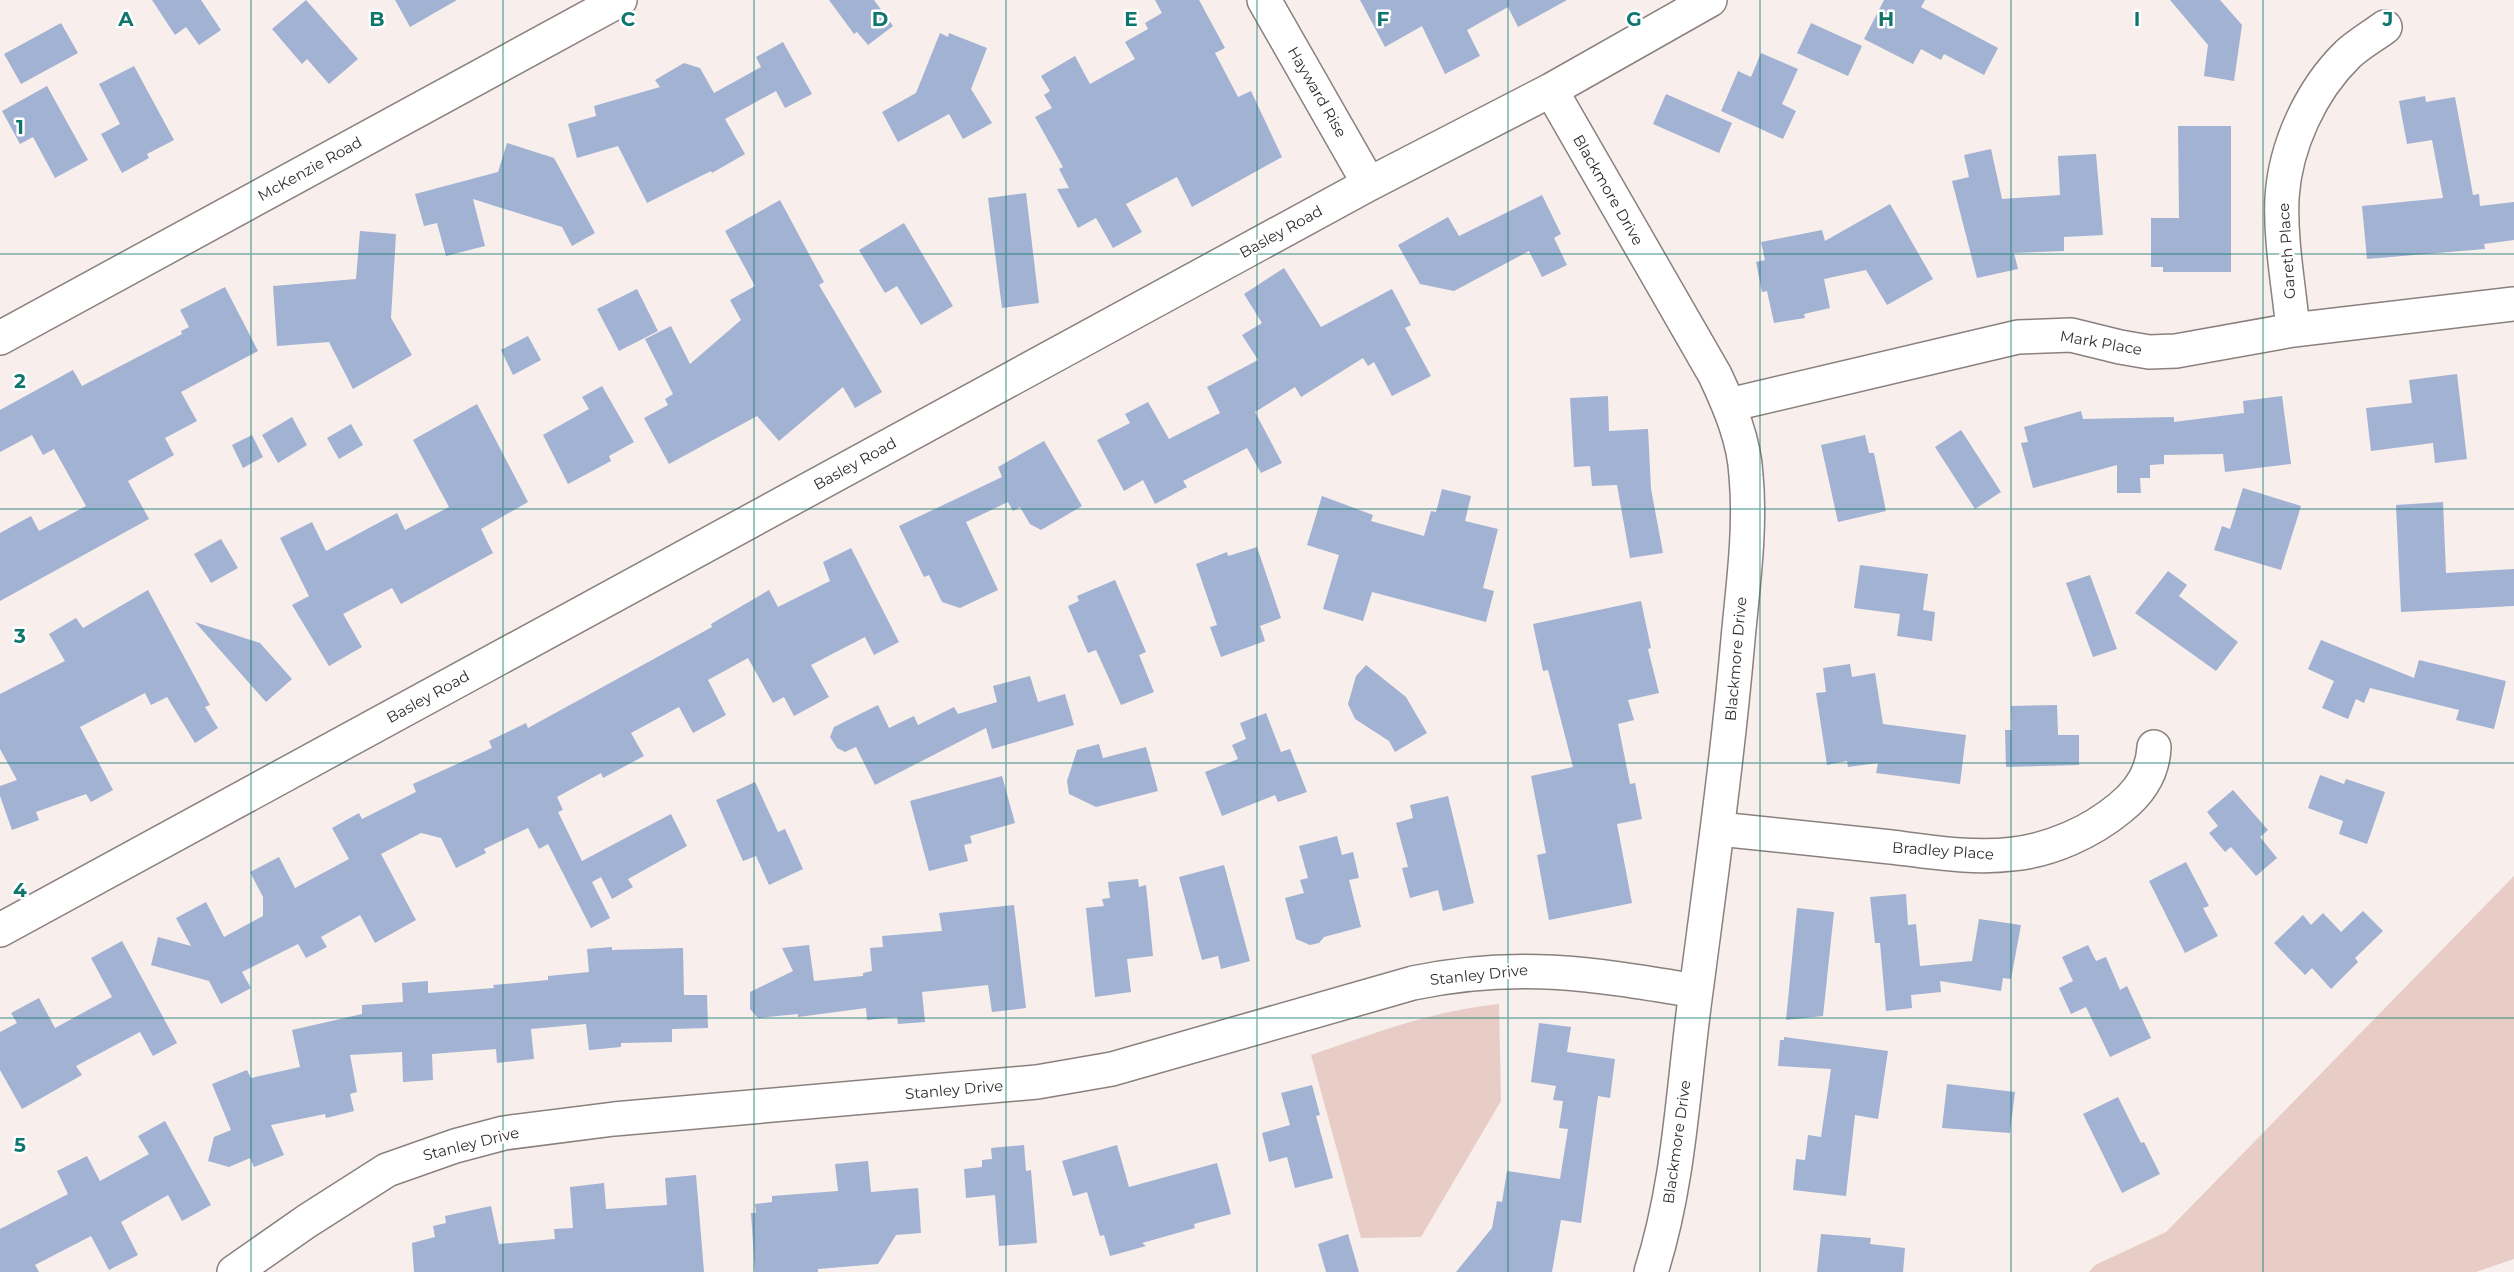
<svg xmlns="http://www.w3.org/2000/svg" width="2514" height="1272" font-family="Montserrat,sans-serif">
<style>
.green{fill:#e8cdc7}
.building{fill:#a2b2d2}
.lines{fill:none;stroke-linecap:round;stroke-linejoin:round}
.minor-casing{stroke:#8a817f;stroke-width:36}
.minor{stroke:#fff;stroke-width:33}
.grid{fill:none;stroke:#0f766e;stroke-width:1.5;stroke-opacity:0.55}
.labels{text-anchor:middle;stroke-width:5;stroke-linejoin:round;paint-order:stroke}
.street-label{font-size:15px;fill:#312e2d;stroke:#fff}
.grid-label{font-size:20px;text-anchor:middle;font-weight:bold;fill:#0f766e;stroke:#fff;stroke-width:5;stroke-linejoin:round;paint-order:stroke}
</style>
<rect width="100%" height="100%" fill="#f8eeec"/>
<path class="green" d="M2514 876V1259L2476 1272H2089L2095 1265 2166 1232Z
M1499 1004 1501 1101 1421 1237 1361 1238 1311 1055C1372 1034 1435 1010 1499 1004Z"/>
<path class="building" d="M152 0H201L221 30 199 45 186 27 175 35Z
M306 0 358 59 329 84 307 59 302 64 272 29Z
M395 0H457L410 27Z
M829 0H874L893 26 868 45 857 32 854 34Z
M1155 0H1199L1225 48 1215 53 1238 97 1251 91 1282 157 1192 207 1177 177 1126 204 1142 232 1113 248 1096 218 1078 228 1057 189 1069 188 1059 169 1063 167 1035 117 1052 108 1044 95 1050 91 1041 76 1075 56 1090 84 1135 59 1125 42 1148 29 1145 23 1162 13Z
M1360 0H1567L1518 27 1508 7 1467 30 1480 56 1445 74 1422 26 1385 47Z
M1884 0H1925L1921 7 1998 48 1984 75 1944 54 1941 60 1921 49 1913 64 1864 39Z
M2170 0H2220L2242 25 2234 81 2204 76 2208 45Z
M61 23 78 53 21 84 4 54Z
M1811 23 1862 46 1848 76 1797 53Z
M940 33 948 37 949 33 987 48 971 89 992 123 963 139 949 114 898 142 882 112 916 93Z
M783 42 812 94 785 108 776 91 725 119 745 154 712 173 711 171 647 203 618 146 577 158 568 124 596 116 594 106 660 87 655 80 684 63 700 68 714 93 761 67 756 57Z
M1761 53 1798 69 1782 104 1796 111 1783 139 1721 111 1738 71 1751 77Z
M134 66 174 140 147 154 149 158 122 173 101 134 120 124 99 84Z
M47 86 88 160 55 178 33 137 20 144 2 111Z
M1666 94 1732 123 1719 153 1653 124Z
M2425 96 2426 102 2455 97 2473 195 2479 194 2480 206 2514 202V240L2484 244 2485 249 2367 259 2362 206 2443 198 2432 140 2407 144 2399 101Z
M2178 126H2231V272H2163V267H2151V218H2179Z
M507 143 554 158 595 233 572 246 562 227 473 199 485 246 446 256 437 223 424 226 415 194 498 172Z
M1991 149 2002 199 2060 195 2058 156 2096 154 2103 235 2064 237V251L2014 253 2018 269 1977 278 1952 181 1969 177 1964 155Z
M1026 193 1039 303 1002 308 988 198Z
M1542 195 1561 234 1554 238 1567 265 1542 277 1529 251 1454 291 1420 284 1398 245 1448 217 1459 236Z
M780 200 824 282 819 285 882 392 855 408 843 387 779 441 757 416 669 464 644 418 668 405 665 399 673 394 645 339 671 326 690 364 741 320 730 300 755 286 725 231Z
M1890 204 1933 279 1887 305 1866 270 1824 279 1830 308 1804 314 1805 318 1774 323 1767 291 1762 292 1756 262 1765 260 1761 242 1822 230 1825 241Z
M904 223 953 306 921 325 897 286 885 293 859 250Z
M360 231 396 234 391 318 412 355 353 389 329 342 277 346 273 286 356 279Z
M1284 268 1321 327 1392 289 1411 325 1405 328 1431 376 1392 396 1374 362 1368 366 1363 358 1301 397 1295 387 1255 412 1282 463 1261 473 1247 448 1183 481 1187 487 1155 504 1143 480 1124 491 1097 440 1130 423 1125 414 1148 402 1169 439 1220 413 1207 387 1258 360 1242 335 1262 323 1244 294Z
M225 287 258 351 181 392 197 421 165 438 174 455 128 481 149 519 0 601V533L31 516 39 531 86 506 54 449 43 455 32 435 0 452V410L73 370 82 386 182 334 181 331 189 327 180 310Z
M637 289 658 331 619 351 597 309Z
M528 336 541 360 513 375 501 350Z
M2457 374 2467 459 2435 463 2433 443 2371 451 2366 408 2412 403 2409 380Z
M602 386 634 442 609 456 611 461 568 484 543 435 589 409 582 397Z
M1608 396 1609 431 1648 429 1651 489 1663 553 1630 558 1617 485 1592 486 1590 466 1574 467 1570 398Z
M2282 396 2291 464 2225 472 2223 454 2164 455V464L2150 465V478H2140L2141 493H2117V465L2033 488 2021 443 2028 442 2024 427 2081 411 2083 419 2174 417V422L2244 413 2243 401Z
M477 404 528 502 481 529 493 553 401 604 392 588 343 614 362 647 329 666 292 605 309 596 280 538 312 522 326 551 397 513 405 530 449 507 413 440Z
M292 417 307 445 278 463 262 435Z
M351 424 363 445 339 459 327 438Z
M1961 430 2001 492 1975 509 1935 447Z
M252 435 263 457 243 468 232 445Z
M1865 435 1869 453H1874L1886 511 1838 522 1821 445Z
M1044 441 1082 506 1041 530 1030 524 1020 507 1013 511 1008 502 966 522 998 590 960 608 942 602 929 575 924 577 899 526 1002 477 998 467Z
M2243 488 2301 506 2281 570 2214 550 2222 526 2230 529Z
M1442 489 1471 496 1465 521 1498 529 1483 588 1494 591 1486 622 1372 592 1363 621 1323 609 1339 555 1307 545 1322 496 1373 515 1371 521 1424 536 1431 511 1436 512Z
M2443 502 2446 573 2514 569V606L2401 612 2396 505Z
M221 539 238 568 211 583 194 554Z
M1257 547 1281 618 1260 626 1265 641 1221 657 1210 627 1217 625 1196 564 1227 552 1228 556Z
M851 548 899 642 874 655 865 637 811 665 829 697 794 716 784 697 773 703 748 658 708 680 726 715 693 733 679 707 631 733 644 756 603 778 601 773 557 797 563 810 558 812 582 861 671 814 687 846 628 879 633 887 612 899 601 877 592 882 610 918 591 928 548 844 539 849 528 828 484 849 486 853 456 868 441 838 421 833 381 854 416 920 375 943 360 915 321 937 327 947 306 958 298 944 242 972 251 988 221 1004 209 981 151 965 158 937 191 946 176 918 206 902 224 937 263 916V897L250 872 279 857 295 888 349 859 332 828 359 813 362 819 416 792 413 784 492 748 489 741 526 723 528 728 712 627 711 624 769 590 778 607 830 581 823 562Z
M1860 565 1928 574 1923 610 1935 612 1932 641 1897 636 1900 614 1854 608Z
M2168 571 2187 585 2179 596 2238 642 2216 671 2135 613Z
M2090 575 2117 649 2093 657 2066 583Z
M1115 580 1146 652 1139 655 1154 692 1121 705 1096 650 1088 653 1068 606 1079 601 1077 596Z
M148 590 210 705 205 707 218 728 195 743 167 697 151 705 145 693 80 727 113 790 91 802 86 794 36 812 39 820 12 830 0 796V786L17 780 0 749V694L65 661 49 634 76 618 83 628Z
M1641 601 1651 648 1648 649 1659 693 1628 700 1634 720 1618 724 1630 784 1635 783 1642 819 1617 824 1632 903 1549 920 1537 855 1546 853 1531 776 1573 767 1548 670 1543 671 1533 624Z
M195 622 260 643 292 679 266 702Z
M2321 640 2414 678 2419 660 2506 681 2494 729 2456 720 2459 710 2370 688 2364 703 2356 699 2348 719 2322 708 2334 681 2308 669Z
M1850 664 1852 677 1875 673 1883 724 1966 735 1960 784 1876 773 1878 763 1848 767 1847 761 1827 765 1816 693 1826 692 1823 668Z
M1366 665 1406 697 1427 733 1395 752 1389 741 1355 719 1348 704 1356 676Z
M1030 676 1038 702 1065 694 1074 725 992 749 986 728 875 785 856 747 845 752 837 748 830 737 834 727 878 705 889 728 914 716 918 725 954 707 958 714 997 702 993 686Z
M2057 705 2058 735H2079V765L2006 767 2005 730H2012L2011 706Z
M1266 713 1281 752 1290 749 1307 792 1278 802 1275 795 1222 816 1205 772 1238 759 1232 745 1246 739 1240 723Z
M1099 744 1103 758 1146 747 1158 791 1096 807 1069 794 1067 781 1077 750Z
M2320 775 2344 784 2346 779 2385 792 2367 844 2339 834 2343 821 2308 808Z
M1002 776 1015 823 970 836 972 843 964 845 968 861 929 871 910 801Z
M755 782 778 832 785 829 803 869 769 885 756 856 743 861 716 800Z
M2233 790 2268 830 2260 837 2277 858 2256 876 2231 847 2225 852 2209 833 2218 826 2207 812Z
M1448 796 1474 903 1443 911 1438 890 1410 898 1402 868 1408 867 1396 823 1413 818 1410 805Z
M1337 836 1342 855 1353 852 1359 878 1349 880 1361 927 1324 937 1319 943 1310 945 1296 939 1285 898 1304 893 1300 880 1308 878 1299 846Z
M2186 862 2209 906 2203 908 2218 936 2185 953 2149 881Z
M1224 865 1250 961 1221 969 1218 956 1202 960 1179 877Z
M1138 879 1139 887 1146 885 1153 956 1127 959 1131 992 1095 997 1086 908 1104 906 1102 899 1110 898 1108 882Z
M1906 894 1908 925 1916 924 1920 966 1972 961 1979 919 2021 925 2011 979 2003 978 2001 991 1940 981 1941 992 1911 995 1912 1008 1886 1011 1880 943H1875L1870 897Z
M1014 905 1026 1008 992 1012 988 985 922 992 925 1022 898 1024 897 1017 867 1020 866 1008 798 1017V1014L758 1018 750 1009V992L793 971 782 948 809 945 814 981 863 976V973L872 971 870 948 883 947 882 936 942 931 939 913Z
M1797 908 1834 912 1823 1016 1786 1020Z
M2363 911 2383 931 2355 958 2358 962 2331 989 2312 968 2305 975 2274 943 2303 915 2311 925 2323 913 2341 932Z
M122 941 177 1043 153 1056 140 1032 76 1066 82 1075 22 1109 0 1070V1032L17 1023 11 1013 39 998 55 1028 112 997 91 958Z
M2088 945 2096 961 2106 957 2120 990 2127 986 2151 1038 2110 1057 2086 1007 2071 1014 2059 988 2073 981 2062 957Z
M612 947V950L683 948 684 995H707L708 1028 672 1029V1042L621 1043V1047L589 1050 586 1024 531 1029 534 1059 497 1063 496 1049 432 1054 433 1080 403 1082 402 1052 350 1055 357 1092 350 1094 354 1111 326 1118 325 1114 271 1125 284 1155 254 1167 250 1158 229 1167 208 1161 214 1137 231 1130 212 1084 247 1070 251 1078 300 1067 292 1030 362 1014V1005L403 1002 402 983 428 981V993L494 988 493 985 548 980V976L589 972 587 949Z
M1539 1023 1571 1027 1567 1052 1615 1059 1610 1098 1598 1096 1581 1223 1561 1220 1552 1272H1456L1492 1228 1497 1201 1502 1202 1507 1171 1560 1179 1568 1129 1559 1128 1563 1101 1553 1100 1556 1086 1531 1082Z
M1784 1037 1888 1051 1878 1119 1855 1115 1846 1196 1793 1190 1796 1159 1805 1160 1808 1135 1821 1137 1831 1069 1778 1066 1780 1040H1784Z
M1947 1084 2015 1092 2010 1133 1942 1128Z
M1312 1085 1320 1115 1316 1116 1333 1178 1295 1188 1287 1157 1269 1162 1262 1133 1290 1125 1281 1093Z
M2118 1097 2141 1143 2144 1142 2160 1174 2122 1193 2083 1114Z
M165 1121 211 1205 182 1221 168 1195 121 1222 138 1255 109 1270 91 1236 35 1265 39 1272H0V1229L68 1194 57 1171 87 1156 100 1181 149 1154 138 1136Z
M1024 1145 1026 1171 1031 1170 1037 1243 999 1246 995 1195 966 1198 964 1169 982 1167V1160L992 1159 991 1148Z
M1117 1145 1129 1187 1217 1163 1231 1214 1194 1224 1195 1228 1142 1243 1146 1246 1110 1256 1104 1235 1100 1236 1087 1192 1073 1196 1062 1161Z
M868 1161 871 1192 918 1188 921 1233 896 1235 878 1264 818 1269V1272H755L751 1213H756L755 1204 772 1202V1196L838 1191 835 1164Z
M696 1175 704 1272H414L412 1243 435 1237 433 1226 446 1223 445 1216 491 1206 499 1244 555 1239 554 1229 573 1228 570 1187 604 1183 606 1209 667 1205 665 1178Z
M1348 1234 1359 1272H1326L1318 1244Z
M1821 1234 1871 1238 1870 1244 1905 1248 1903 1272H1817Z"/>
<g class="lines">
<g class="minor-casing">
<path id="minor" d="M1264 0 1369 184
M1551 90 1715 375C1730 407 1744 440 1746 475 1751 529 1743 585 1738 639 1728 755 1712 869 1697 984 1683 1081 1681 1178 1651 1272
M2293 330C2289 287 2280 241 2282 198 2285 146 2311 90 2348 54 2359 44 2373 36 2385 27
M0 338 620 0
M1729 405 2018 337 2071 335 2120 347 2149 352 2176 351 2293 330 2514 304
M1719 829C1776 835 1833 841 1891 847 1931 852 1973 859 2013 854 2051 850 2091 832 2120 808 2140 792 2153 773 2154 747
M0 930 1369 184 1551 90 1710 0
M234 1272 307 1221 387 1170 455 1146 504 1133 614 1119 1037 1082 1112 1069 1413 983C1517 961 1593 974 1696 991"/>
</g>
<use href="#minor" class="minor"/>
</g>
<path class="grid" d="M251 0V1272M503 0V1272M754 0V1272M1006 0V1272M1257 0V1272M1508 0V1272M1760 0V1272M2011 0V1272M2263 0V1272M0 254H2514M0 509H2514M0 763H2514M0 1018H2514"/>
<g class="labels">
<g class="street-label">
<text transform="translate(1317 92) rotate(60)" y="5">Hayward Rise</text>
<text transform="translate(310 169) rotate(-29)" y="5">McKenzie Road</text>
<text transform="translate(1608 190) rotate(60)" y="5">Blackmore Drive</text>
<text transform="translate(1281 232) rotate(-29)" y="5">Basley Road</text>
<text transform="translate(2287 251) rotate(-94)" y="5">Gareth Place</text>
<text transform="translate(2101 343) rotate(10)" y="5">Mark Place</text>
<text transform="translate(855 464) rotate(-29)" y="5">Basley Road</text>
<text transform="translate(1736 659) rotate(-85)" y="5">Blackmore Drive</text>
<text transform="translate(428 697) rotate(-29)" y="5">Basley Road</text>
<text transform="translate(1943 851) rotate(4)" y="5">Bradley Place</text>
<text transform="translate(1479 975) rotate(-6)" y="5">Stanley Drive</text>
<text transform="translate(954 1090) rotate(-5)" y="5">Stanley Drive</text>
<text transform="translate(1677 1142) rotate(-82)" y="5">Blackmore Drive</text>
<text transform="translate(471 1144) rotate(-14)" y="5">Stanley Drive</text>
</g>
</g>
<g class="grid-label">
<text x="126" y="26">A</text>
<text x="377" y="26">B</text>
<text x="628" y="26">C</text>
<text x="880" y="26">D</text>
<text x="1131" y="26">E</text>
<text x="1383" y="26">F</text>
<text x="1634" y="26">G</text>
<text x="1886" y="26">H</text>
<text x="2137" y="26">I</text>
<text x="2388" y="26">J</text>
<text x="20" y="134">1</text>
<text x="20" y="388">2</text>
<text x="20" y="643">3</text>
<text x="20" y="897">4</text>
<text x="20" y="1152">5</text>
</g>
</svg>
